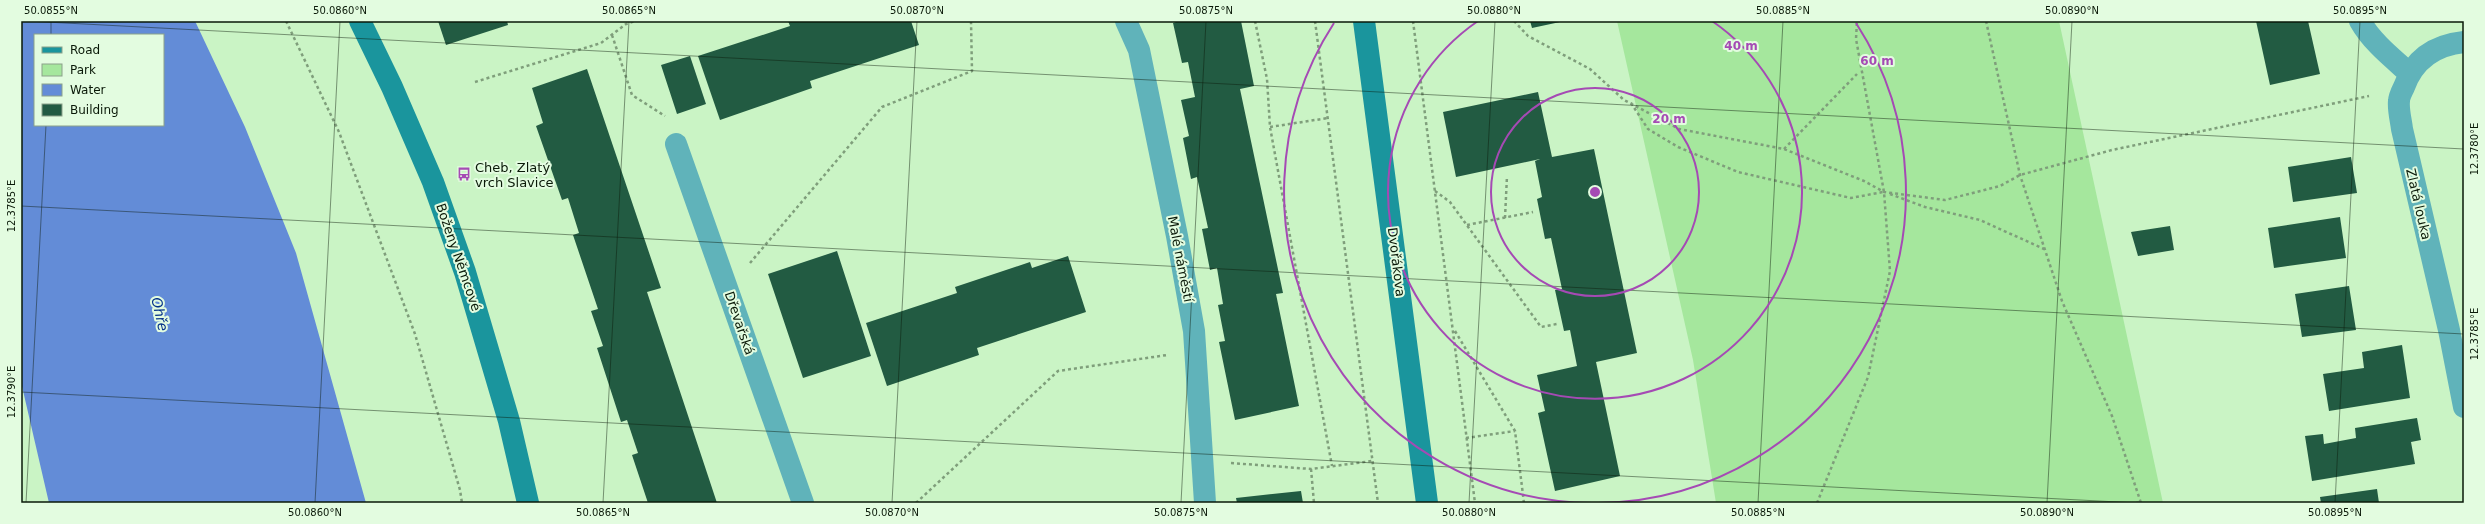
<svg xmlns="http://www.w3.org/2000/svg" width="2485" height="524" font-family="'DejaVu Sans',sans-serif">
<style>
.green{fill:#a5e79d}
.water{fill:#638cd7;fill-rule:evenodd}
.building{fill:#225b42}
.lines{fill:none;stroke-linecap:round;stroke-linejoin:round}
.path{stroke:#7f9e7b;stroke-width:2.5;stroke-dasharray:3 3;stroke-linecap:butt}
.street{stroke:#60b3ba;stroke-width:22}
.secondary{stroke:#1a959d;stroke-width:22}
.ticks{fill:none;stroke:#0a1908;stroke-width:1;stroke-opacity:0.45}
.ring{fill:none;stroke:#a54ab4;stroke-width:2}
.labels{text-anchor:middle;stroke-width:4;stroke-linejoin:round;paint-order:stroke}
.poi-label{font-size:13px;fill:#0a1908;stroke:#e3fce0;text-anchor:start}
.street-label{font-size:13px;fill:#0a1908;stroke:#e3fce0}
.water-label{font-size:14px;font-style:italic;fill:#043188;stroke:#e3fce0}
.centre{fill:#a54ab4;stroke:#e3fce0;stroke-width:2}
.ring-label{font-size:12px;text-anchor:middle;font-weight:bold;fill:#a54ab4;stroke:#e3fce0;stroke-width:4;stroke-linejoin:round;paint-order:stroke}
.neatline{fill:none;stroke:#0a1908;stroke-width:1.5}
.ticks-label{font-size:10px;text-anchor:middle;fill:#0a1908}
</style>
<rect width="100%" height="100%" fill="#caf4c5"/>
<path class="green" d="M1617 21H2059L2163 503H1716L1693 360Z"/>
<path class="water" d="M21 21H195L245 127 296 253 366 503H49L21 382ZM35 35H163V125H35Z"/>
<path class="building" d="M438 21H507L508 25 446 45Z
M788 21H911L919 45 810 81 812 88 720 120 698 56 790 26Z
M1179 21H1241L1254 86 1240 89 1283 293 1276 294 1299 406 1235 420 1219 342 1225 341 1218 305 1223 304 1217 268 1210 270 1202 229 1208 228 1197 177 1191 179 1183 138 1189 136 1181 100 1195 97 1188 62 1182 63 1173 23Z
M1530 21H1560V22L1532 28Z
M2256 21H2308L2320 74 2270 85Z
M690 56 706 104 677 114 661 65Z
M587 69 661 288 647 292 717 503H648L632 455 638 453 627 420 621 422 597 348 603 346 591 311 598 309 573 235 579 233 568 198 562 200 536 126 543 123 532 88Z
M1538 92 1552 157 1594 149 1637 353 1596 362 1620 476 1555 491 1538 413 1545 411 1537 375 1577 366 1570 330 1564 331 1555 290 1562 289 1551 238 1545 239 1537 199 1542 197 1535 161 1540 159 1456 177 1443 112Z
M2351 157 2357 193 2293 202 2288 167Z
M2340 217 2346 258 2274 268 2268 228Z
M2170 226 2174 250 2138 256 2131 232Z
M837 251 871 356 803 378 768 274Z
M1068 256 1086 312 977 348 979 355 887 386 866 323 957 293 955 287 1030 262 1032 268Z
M2349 286 2356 330 2302 337 2295 294Z
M2402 345 2410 398 2329 411 2323 374 2364 368 2362 352Z
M2417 418 2421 440 2411 442 2415 464 2312 481 2305 436 2323 434 2324 444 2356 438 2355 428Z
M2377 489 2379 503H2321L2320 497Z
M1301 491 1303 503H1237L1236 498Z"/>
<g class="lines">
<path class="path" d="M286 21 339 132 415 334 460 490 462 503
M1255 21 1267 79 1270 127 1332 466
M1315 21 1378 503
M1413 21 1475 503
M1514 21 1528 36 1590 69 1624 100 1679 129 1784 149 1864 181 1884 192 1945 200 2000 186 2020 175 2112 150 2369 96
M1986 21 2020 175 2062 301 2112 416 2141 503
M612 35 632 95 665 116
M475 82 601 43 626 24 635 21
M1631 103 1648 129 1678 147 1738 172 1851 198 1883 192
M1270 127 1328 118
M1784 149 1857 74
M1435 191 1450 202 1541 327 1557 324
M1890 194 1925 207 1980 220 2044 249
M1505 218 1507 176
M1467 225 1533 212
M750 263 882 107 972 71 971 21
M1455 331 1515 431 1524 503
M1466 438 1515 431
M1231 463 1311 469 1372 461
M1311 469 1314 503
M916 503 1058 371 1167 355
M1817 503 1868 377 1890 271 1884 192 1856 39 1857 21
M2136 503 2141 502"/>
<path class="street" d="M1126 21 1139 50 1177 236 1194 331 1205 503
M2360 21C2372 42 2391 57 2409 73
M2464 42C2435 45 2414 59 2404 87 2402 91 2399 97 2399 101 2398 110 2401 120 2402 129L2449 330 2464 407
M676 144 803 503"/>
<path class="secondary" d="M360 21 392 87 433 182 465 272 509 421 528 503
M1364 21 1427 503"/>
</g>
<path class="ticks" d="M27 21 2464 149M51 35V21M21 206 2464 334M21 392 2137 503M26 503 46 125M315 503 340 21M603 503 629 21M892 503 917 21M1181 503 1206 21M1469 503 1495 21M1758 503 1783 21M2047 503 2072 21M2335 503 2360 21"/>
<g class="ring">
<circle cx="1595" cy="192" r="104"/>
<path d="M1712 21A207 207 0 1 1 1478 21"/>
<path d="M1592 503A311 311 0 0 1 1334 23M1856 23A311 311 0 0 1 1598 503"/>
</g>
<defs>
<g id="bus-bare" transform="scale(1.08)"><path d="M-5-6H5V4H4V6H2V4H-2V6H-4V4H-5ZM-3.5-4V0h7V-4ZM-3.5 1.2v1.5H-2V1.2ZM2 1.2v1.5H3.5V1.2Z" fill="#a54ab4" stroke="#e3fce0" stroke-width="2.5" paint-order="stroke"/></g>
</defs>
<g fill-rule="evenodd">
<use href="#bus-bare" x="464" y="174"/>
</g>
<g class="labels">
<g class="poi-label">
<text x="475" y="172">Cheb, Zlatý<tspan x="475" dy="15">vrch Slavice</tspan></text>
</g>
<g class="street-label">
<text transform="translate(2419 204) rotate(77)" y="5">Zlatá louka</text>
<text transform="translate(459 257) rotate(71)" y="5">Boženy Němcové</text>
<text transform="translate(1181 259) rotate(79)" y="5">Malé náměstí</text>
<text transform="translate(1397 262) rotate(83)" y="5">Dvořákova</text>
<text transform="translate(740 323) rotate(71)" y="5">Dřevařská</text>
</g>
<g class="water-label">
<text transform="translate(160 314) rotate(77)" y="5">Ohře</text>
</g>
</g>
<circle cx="1595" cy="192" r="6" class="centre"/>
<g class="ring-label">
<text x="1741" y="50">40 m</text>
<text x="1877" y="65">60 m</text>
<text x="1669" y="123">20 m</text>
</g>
<rect width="2485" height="524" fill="none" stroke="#e3fce0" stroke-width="44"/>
<rect x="34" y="34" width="130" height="92" fill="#e3fce0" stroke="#8ca18a"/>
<rect x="42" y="47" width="20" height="6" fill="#1a959d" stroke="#8ca18a"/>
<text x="70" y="54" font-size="12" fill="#0a1908">Road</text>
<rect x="42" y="64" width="20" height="12" fill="#a5e79d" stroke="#8ca18a"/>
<text x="70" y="74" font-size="12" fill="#0a1908">Park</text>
<rect x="42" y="84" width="20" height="12" fill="#638cd7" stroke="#8ca18a"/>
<text x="70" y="94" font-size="12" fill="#0a1908">Water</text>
<rect x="42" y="104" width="20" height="12" fill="#225b42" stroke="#8ca18a"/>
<text x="70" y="114" font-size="12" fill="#0a1908">Building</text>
<rect x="22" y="22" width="2441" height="480" class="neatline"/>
<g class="ticks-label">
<text x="51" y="14">50.0855°N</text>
<text x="340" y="14">50.0860°N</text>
<text x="629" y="14">50.0865°N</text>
<text x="917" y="14">50.0870°N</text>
<text x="1206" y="14">50.0875°N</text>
<text x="1494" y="14">50.0880°N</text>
<text x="1783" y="14">50.0885°N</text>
<text x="2072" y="14">50.0890°N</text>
<text x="2360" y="14">50.0895°N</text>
<text transform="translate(2474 149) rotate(-90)" y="4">12.3780°E</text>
<text transform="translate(11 206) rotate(-90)" y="4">12.3785°E</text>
<text transform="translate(2474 334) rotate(-90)" y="4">12.3785°E</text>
<text transform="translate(11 392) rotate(-90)" y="4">12.3790°E</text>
<text x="315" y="516">50.0860°N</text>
<text x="603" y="516">50.0865°N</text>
<text x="892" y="516">50.0870°N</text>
<text x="1181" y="516">50.0875°N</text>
<text x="1469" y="516">50.0880°N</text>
<text x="1758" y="516">50.0885°N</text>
<text x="2047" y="516">50.0890°N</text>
<text x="2335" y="516">50.0895°N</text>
</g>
</svg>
